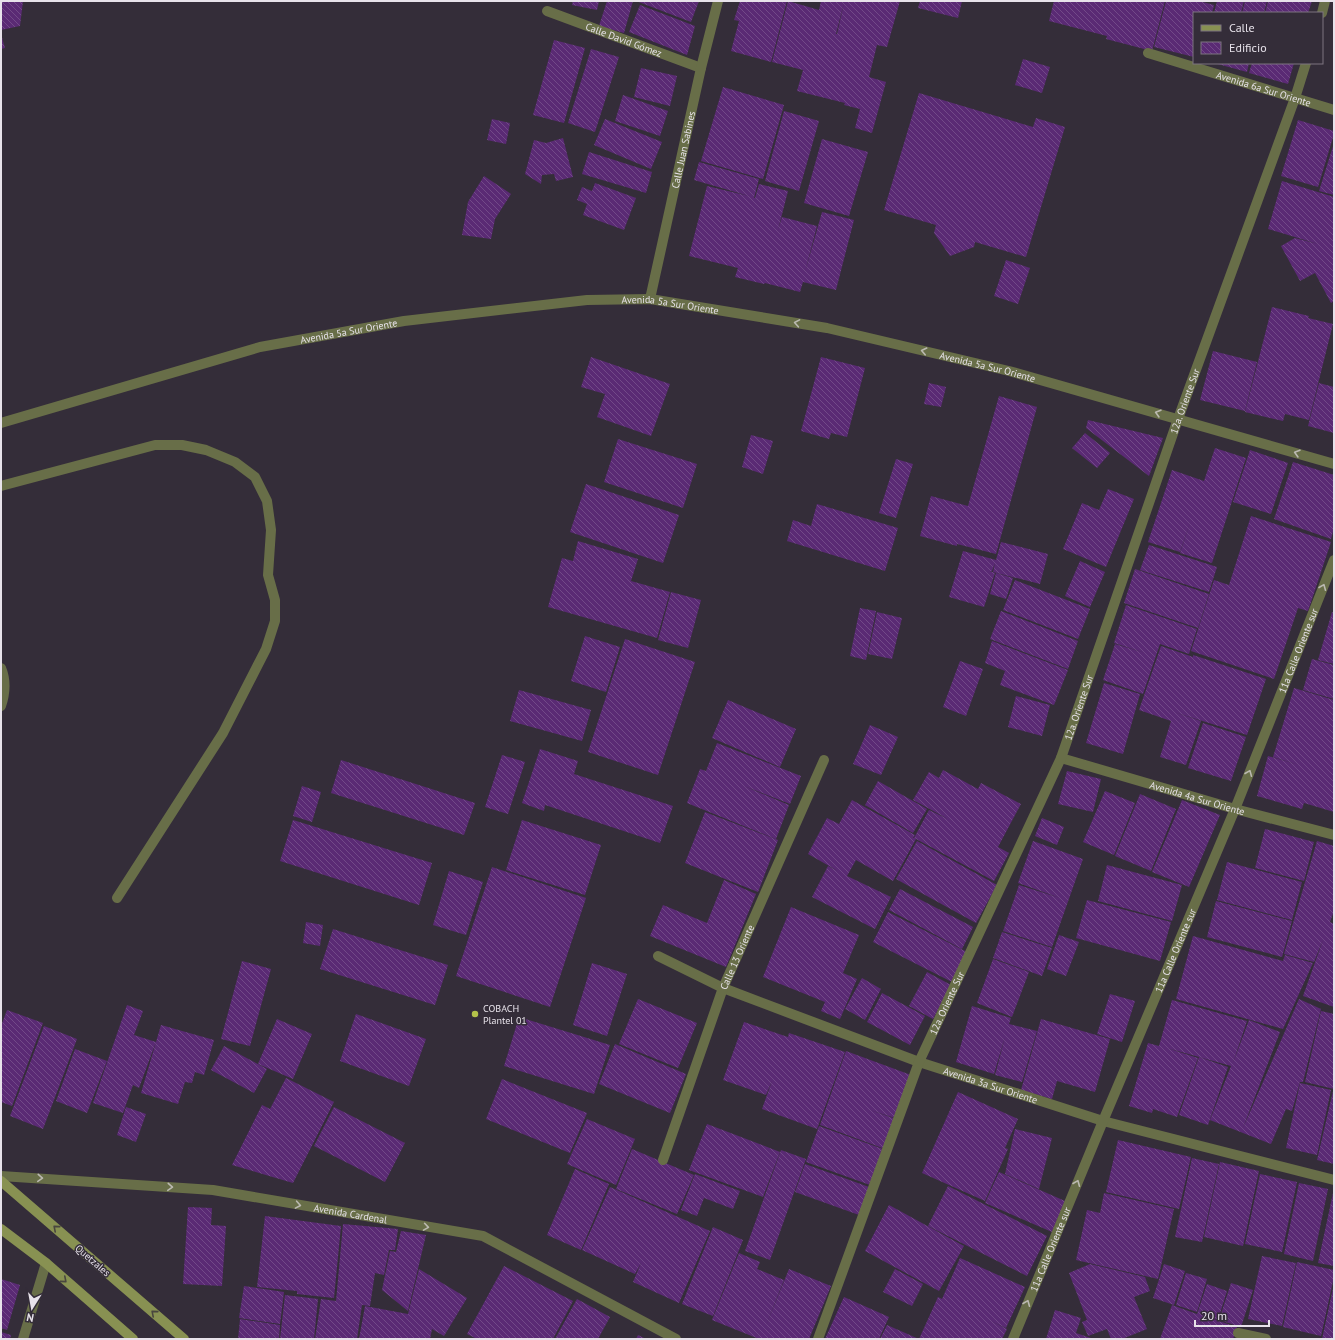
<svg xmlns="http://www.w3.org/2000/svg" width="1335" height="1340" font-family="'PT Sans',sans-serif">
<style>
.building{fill:url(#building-back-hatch);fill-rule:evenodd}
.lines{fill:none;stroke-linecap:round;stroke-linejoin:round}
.service{stroke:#686e48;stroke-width:10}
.minor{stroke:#686e48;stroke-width:10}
.tertiary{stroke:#686e48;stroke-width:10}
.secondary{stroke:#889152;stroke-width:10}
.oneway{stroke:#bbb9b1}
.oneway2{stroke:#49463f}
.poi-dot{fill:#b4c24a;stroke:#342d39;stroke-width:1.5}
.labels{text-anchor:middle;stroke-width:3;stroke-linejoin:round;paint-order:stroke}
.street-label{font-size:10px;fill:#e7e2ea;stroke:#342d39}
.poi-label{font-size:10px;fill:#e7e2ea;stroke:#342d39;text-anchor:start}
</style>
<defs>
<pattern id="building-back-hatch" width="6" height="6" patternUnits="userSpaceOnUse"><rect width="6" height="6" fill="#5a2a74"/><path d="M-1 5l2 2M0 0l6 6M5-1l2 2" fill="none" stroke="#724988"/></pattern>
</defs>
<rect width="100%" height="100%" fill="#342d39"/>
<path class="building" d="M1 1H23L20 26 1 30Z
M573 1H599L597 10 572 5Z
M607 1H633L624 33 599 26Z
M636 1H699L691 22Z
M740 1H787L771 62 731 51 739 21 734 20Z
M788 1 819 10 821 1H900L887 47 877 45 869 77 886 82 872 133 855 128 860 109 844 105 845 103 797 91 803 70 772 62ZM844 3 837 34H836Z
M920 1H962L958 18 918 8Z
M1054 1H1165L1152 51 1106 39 1107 36 1049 21Z
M1166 1H1199L1214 5 1212 13H1194V57L1154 47Z
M1217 1H1244L1241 13H1214Z
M1245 1H1267L1264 13H1242Z
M1268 1H1312L1308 13H1265Z
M640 5 695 26 687 55 629 32Z
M1 34 5 48 1 49Z
M554 40 585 48 564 123 533 115Z
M591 49 619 57 595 132 568 123Z
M1023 59 1050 67 1042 93 1015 85Z
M1214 63H1249L1247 72Z
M1252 63H1294L1288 84 1249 73Z
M641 68 677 76 670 106 634 97Z
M723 87 784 105 763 179 701 161Z
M919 93 1033 127 1036 118 1065 127 1026 257 975 242 974 247 950 256 934 233 936 225 884 210Z
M623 95 668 111 660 136 615 121Z
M784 111 819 121 799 191 765 181Z
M492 119 510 123 506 144 487 140Z
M605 119 662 142 651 169 594 145Z
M1298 120 1334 131V134L1318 187 1281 176Z
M563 138 573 177 556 181 554 174 542 175 541 184 525 174 534 140 546 143Z
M822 139 868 152 849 216 804 203Z
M1334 143V195L1319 191Z
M589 152 652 172 646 193 582 174Z
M699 162 759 179 754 198H755L759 184 788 191 778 230 782 217 817 226 805 272 822 212 854 220 836 290 803 282 800 292 765 283 764 284 735 277 738 268 689 256 707 186 749 196 694 180Z
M484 176 511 194 495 219 491 239 462 235 468 202Z
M1282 181 1334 197V301L1331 303 1315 273 1300 281 1281 246 1295 238 1318 244 1268 229Z
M595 183 636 198 624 230 583 215 587 204 577 200 582 187 592 191Z
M1006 260 1030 268 1018 304 994 296Z
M1272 307 1309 316 1308 318 1333 324 1309 420 1285 414 1283 421 1245 412Z
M1213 351 1257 362 1245 411 1200 400Z
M591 357 670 384 651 436 597 417 605 394 581 387Z
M821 357 865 368 847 437 831 433 829 439 801 431Z
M929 383 946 387 941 407 924 404Z
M1319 383 1334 387V433L1308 426Z
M999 396 1037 407 996 554 957 544V546L920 536 931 496 968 506Z
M1088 420 1163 438 1149 476 1086 428Z
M1085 433 1110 453 1097 468 1072 448Z
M751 435 773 441 763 474 742 467Z
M618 439 697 464 683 508 604 482Z
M1215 448 1246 458 1212 563 1180 553 1191 520 1180 552 1148 542 1172 470 1204 481Z
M1250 450 1288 463 1271 514 1233 502Z
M896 459 913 464 896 518 879 513Z
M1293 462 1334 475V528L1331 539 1274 519Z
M586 484 679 515 663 563 570 532Z
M1108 489 1134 499 1106 567 1063 549 1082 503 1099 510Z
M817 504 898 528 885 571 787 541 793 520 811 526Z
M1251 516 1331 542 1308 611 1298 608 1274 679 1191 651 1214 580 1229 585Z
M578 541 638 559 631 581 670 592 657 638 548 607 562 558 573 561Z
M1001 542 1048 554 1040 584 993 572 995 563 992 571H990L995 573 984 607 949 597 963 551 996 560Z
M1149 545 1217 567 1209 592 1140 570Z
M1080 561 1105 572 1090 607 1065 596Z
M1135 569 1209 594 1198 628 1124 603Z
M996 573 1013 578 1006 599 990 594Z
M1015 580 1090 609 1078 639 1003 610Z
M671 592 701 600 688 648 658 640Z
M1126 605 1197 629 1189 654 1160 644 1143 694 1103 680 1115 644 1145 653 1114 643Z
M860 608 876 611 866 660 850 656Z
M1001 611 1078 641 1068 669 990 639Z
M877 612 902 618 892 659 868 654Z
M1332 612 1334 613V664L1318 660Z
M585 636 620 647 606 692 571 681Z
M625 639 695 662 658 775 588 752Z
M992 641 1068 670 1054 705 1000 685 1005 671 985 663Z
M1161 646 1193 657V655L1266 679 1247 735 1174 712 1201 721 1186 765 1160 757 1171 721 1139 710Z
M1312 659 1334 665V699L1303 690Z
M960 661 983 669 966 716 943 707Z
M1104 683 1140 694 1123 754 1086 743Z
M1294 688 1334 700V812L1304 803 1302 809 1257 796 1268 756 1299 765 1273 757Z
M519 690 591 710 582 741 510 721Z
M1016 696 1050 705 1042 736 1008 727Z
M728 700 796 729 780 767 712 738Z
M1203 723 1246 737 1231 781 1188 768Z
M870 725 898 737 881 775 853 764Z
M717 743 801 776 790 804 744 786 789 805 776 839 687 803 700 769 706 771Z
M540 749 578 761 574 774 673 806 660 843 545 805 544 811 522 803Z
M502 755 525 762 508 814 485 807Z
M341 760 475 803 464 835 331 793Z
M943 770 978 789 981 783 1021 804 998 847 1009 853 994 881 916 839 893 881 856 860 847 876 891 897 875 929 812 897 828 866 838 871 808 854 827 818 839 824 852 800 915 835 913 838H914L929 810 948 819 913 800 929 772 939 778Z
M1067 771 1101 779 1093 812 1058 804Z
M878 781 927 809 913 833 865 805Z
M302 786 321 792 312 822 293 816Z
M1105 791 1135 803 1114 855 1083 842Z
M1140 794 1176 809 1151 871 1115 856Z
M1182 800 1220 815 1189 887 1152 872Z
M705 812 778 840 758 892 685 863Z
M1042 818 1064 827 1057 845 1035 836Z
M293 820 432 863 419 905 280 861Z
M522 820 601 845 585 895 506 870Z
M1265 829 1314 842 1304 881 1255 868Z
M917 841 997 885 976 923 896 879Z
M1033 841 1083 859 1052 947 1003 931 1019 885 1060 898 1018 883Z
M1317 841 1334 846V911L1330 922 1334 924V1007L1303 996 1323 940 1314 962 1284 954Z
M1227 862 1302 882 1292 920 1217 900Z
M1107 865 1182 885 1172 921 1098 901Z
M492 867 586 898 550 1007 456 976Z
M449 871 483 882 466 935 433 925Z
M724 880 756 894 726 967 650 936 663 905 707 923Z
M900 889 973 927 962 949 889 910Z
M1087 900 1171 922 1160 961 1076 938Z
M1216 901 1292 921 1282 957 1207 937Z
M791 907 859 935 843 973 857 979 840 1019 821 1011 825 1002 763 977Z
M888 912 967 952 952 982 873 942Z
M306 922 323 925 320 946 303 943Z
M333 929 448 965 435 1005 320 969Z
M1002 932 1052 948 1042 976 993 958Z
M1059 935 1079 942 1066 976 1047 969Z
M1193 936 1283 961 1285 955 1313 963 1283 1029 1176 999Z
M993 959 1029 972 1012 1017 977 1003Z
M242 961 271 969 250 1046 221 1039Z
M592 963 627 974 607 1036 573 1025Z
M927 972 951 985 933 1019 909 1006Z
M862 978 881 989 865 1020 845 1009Z
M882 993 925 1016 910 1045 867 1022Z
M1110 994 1135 1001 1122 1042 1097 1034Z
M638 999 697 1023 678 1068 619 1044Z
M1299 999 1321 1009 1303 1082H1300L1292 1111 1286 1109 1271 1144 1210 1120 1231 1066 1167 1048 1198 1058 1177 1117 1153 1109 1152 1113 1129 1106 1148 1043 1159 1046 1172 1000 1247 1021 1233 1063 1249 1020 1280 1032 1243 1128Z
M127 1005 143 1011 134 1035 156 1042 139 1088 133 1085 123 1113 93 1103Z
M972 1006 1011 1018 1009 1024 1037 1031 1022 1082 995 1075 1005 1037 994 1074 956 1062Z
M7 1010 43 1023 12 1106 1 1102V1026Z
M1321 1011 1334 1014V1089L1305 1082Z
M356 1014 426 1039 409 1086 340 1061Z
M519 1017 610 1045 594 1094 504 1066Z
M277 1019 312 1034 293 1079 258 1064Z
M1041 1019 1110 1039 1095 1092 1057 1081 1052 1099 1021 1090Z
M744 1022 788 1037 789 1033 845 1052 817 1129 762 1109 772 1081 766 1095 723 1080Z
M161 1025 214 1040 204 1075 195 1072 192 1083 185 1082 178 1104 141 1093Z
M44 1026 77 1039 43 1129 10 1116Z
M615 1044 686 1074 670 1113 599 1084Z
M224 1046 267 1069 254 1093 211 1070Z
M75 1049 107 1061 87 1113 56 1101Z
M846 1051 911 1075 895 1118 870 1110 896 1119 885 1149 820 1125Z
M1199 1057 1228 1067 1208 1125 1179 1115Z
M286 1078 334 1102 293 1183 232 1165 262 1105 270 1109Z
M502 1079 587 1113 570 1153 486 1119Z
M1300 1083 1331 1090 1317 1155 1286 1148Z
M1333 1091H1334V1164L1317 1160Z
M958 1092 1018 1119 1005 1148 1008 1149 985 1201 922 1173Z
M126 1107 146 1114 136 1142 117 1135Z
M334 1107 405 1143 385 1182 314 1146Z
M587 1119 635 1139 616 1185 567 1164Z
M707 1124 780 1152 763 1197 689 1170Z
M819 1126 883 1149 870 1185 806 1162Z
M1015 1129 1052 1138 1039 1189 1005 1174Z
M1118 1140 1191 1157 1179 1209 1106 1192Z
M632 1149 694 1175 677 1214 616 1189Z
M781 1150 806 1159 770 1260 745 1251Z
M1192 1158 1219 1164 1202 1242 1175 1237Z
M1220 1162 1259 1171 1243 1246 1204 1237Z
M805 1164 869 1187 859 1215 795 1192Z
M575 1169 609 1184 581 1250 547 1235Z
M999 1172 1065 1201 1052 1232 985 1203Z
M695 1174 740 1191 733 1209 704 1198 697 1216 681 1210Z
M1260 1174 1297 1182 1282 1252 1245 1244Z
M1299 1183 1328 1189 1313 1261 1284 1254Z
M948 1186 1047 1236 1027 1276 928 1226Z
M610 1187 710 1231 679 1303 633 1282 641 1263 635 1274 582 1250Z
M1104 1193 1174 1209 1158 1279 1076 1260 1087 1210 1100 1213Z
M1333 1193 1334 1194V1266L1318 1263Z
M889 1205 964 1246 939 1291 865 1251Z
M188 1207 212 1208 211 1225 226 1226 222 1286 183 1284Z
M265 1216 341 1226 334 1298 297 1294V1291L257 1287Z
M343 1224 398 1229 395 1250H389L384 1275 375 1273 370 1306 362 1305 357 1339H315L321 1299 336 1301Z
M713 1227 743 1240 713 1316 682 1304Z
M401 1231 426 1235 408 1311 382 1290 390 1251 396 1252Z
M739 1253 760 1262 757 1269 784 1280 765 1328 789 1269 831 1286 809 1339H759L712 1320Z
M1262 1256 1296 1263 1282 1326 1248 1319Z
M960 1258 1025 1287 1006 1328 991 1321 1007 1329 1002 1339H919L938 1297 942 1299Z
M1297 1262 1334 1270V1277L1321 1336 1283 1327Z
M1090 1264 1145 1277 1150 1291 1134 1297 1147 1329 1122 1339H1111L1107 1329 1088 1336 1082 1322 1087 1320 1069 1273Z
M1164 1264 1185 1271 1174 1305 1153 1298Z
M504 1266 573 1301 553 1339H477L467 1334Z
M419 1269 467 1298 444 1336 432 1329 430 1339H359L365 1306 408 1314Z
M895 1269 923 1284 912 1306 883 1292Z
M1186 1273 1207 1279 1197 1312 1176 1305Z
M1 1279 20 1285 7 1330 1 1328Z
M1231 1283 1253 1290 1241 1327 1219 1320Z
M1207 1284 1227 1291 1218 1320 1201 1315 1237 1327 1233 1339H1160L1172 1305 1197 1314Z
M244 1286 284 1292 280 1324 239 1318Z
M1333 1288 1334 1339H1322Z
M285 1295 318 1299 314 1339H280Z
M844 1297 889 1317 879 1339H825Z
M577 1299 610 1317 598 1339H555Z
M1055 1310 1081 1318 1076 1333 1094 1339H1046Z
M240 1319 280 1325 279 1339H238Z
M887 1325 919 1339H880Z
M1 1332 11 1335 10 1339H1Z
M638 1335 646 1339H636Z"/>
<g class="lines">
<path class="service" d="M1 486 155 445H182L206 450 235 462 255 477 267 501 271 530 268 575 275 600V621L266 649 223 733 117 898
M1 668C6 680 5 694 1 706"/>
<g class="minor">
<path id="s1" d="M547 11 701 68"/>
<path d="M1322 13 1325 1"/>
<path id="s2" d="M1148 53 1334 110"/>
<path id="s3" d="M650 299 701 68 718 1"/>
<path id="s4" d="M1061 758 1235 809 1334 835"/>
<path id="s5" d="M658 956 723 988 919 1062 1103 1121 1334 1180"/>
<path id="s6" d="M663 1160 723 988 824 760"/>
<path id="s7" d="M1 1176 213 1190 483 1236 676 1339"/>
<path d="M1238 1333 1266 1339"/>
<path d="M23 1339 46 1263"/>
<path id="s8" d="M818 1339 919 1062 1061 758 1178 419 1295 98 1306 63"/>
<path id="s9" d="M1013 1339 1103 1121 1235 809 1334 560"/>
</g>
<path class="tertiary" id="s10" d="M1 423 260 347 404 321 587 300 650 299 827 328 1009 371 1334 464"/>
<path class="secondary" d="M1 1181 184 1339
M1 1229 46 1263 133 1339"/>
</g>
<defs><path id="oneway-chevron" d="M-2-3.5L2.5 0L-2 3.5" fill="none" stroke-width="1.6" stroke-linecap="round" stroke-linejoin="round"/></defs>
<g class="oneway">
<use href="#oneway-chevron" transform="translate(797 323) rotate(-170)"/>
<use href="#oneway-chevron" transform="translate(924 351) rotate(-167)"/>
<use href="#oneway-chevron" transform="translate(1158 413) rotate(-164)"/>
<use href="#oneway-chevron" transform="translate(1297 453) rotate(-164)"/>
<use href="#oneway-chevron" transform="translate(1323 587) rotate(-68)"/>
<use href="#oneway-chevron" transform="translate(1249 773) rotate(-68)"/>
<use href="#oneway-chevron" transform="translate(40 1178) rotate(4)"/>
<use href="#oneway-chevron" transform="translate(1077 1183) rotate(-68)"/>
<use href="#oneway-chevron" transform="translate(170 1187) rotate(4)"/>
<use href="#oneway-chevron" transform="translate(298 1205) rotate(10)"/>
<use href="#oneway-chevron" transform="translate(426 1227) rotate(9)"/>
<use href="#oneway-chevron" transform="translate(1027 1303) rotate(-68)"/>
</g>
<g class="oneway2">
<use href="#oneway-chevron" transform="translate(56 1228) rotate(-139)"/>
<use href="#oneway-chevron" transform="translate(64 1280) rotate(41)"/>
<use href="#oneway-chevron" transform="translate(154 1313) rotate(-139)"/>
</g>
<circle class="poi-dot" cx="475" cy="1014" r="4"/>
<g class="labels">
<g class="street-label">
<text dy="4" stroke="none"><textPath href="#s1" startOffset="82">Calle David Gómez</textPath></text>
<text dy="4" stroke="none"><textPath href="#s2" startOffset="121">Avenida 6a Sur Oriente</textPath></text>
<text dy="4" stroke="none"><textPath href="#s3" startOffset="153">Calle Juan Sabines</textPath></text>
<text dy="4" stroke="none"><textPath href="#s10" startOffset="684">Avenida 5a Sur Oriente</textPath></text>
<text dy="4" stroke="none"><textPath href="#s10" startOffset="360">Avenida 5a Sur Oriente</textPath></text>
<text dy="4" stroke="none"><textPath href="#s10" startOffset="1008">Avenida 5a Sur Oriente</textPath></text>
<text dy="4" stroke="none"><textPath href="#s8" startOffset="1008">12a. Oriente Sur</textPath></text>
<text dy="4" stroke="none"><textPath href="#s9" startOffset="745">11a Calle Oriente sur</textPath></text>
<text dy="4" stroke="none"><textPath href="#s8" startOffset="684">12a. Oriente Sur</textPath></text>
<text dy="4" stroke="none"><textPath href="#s4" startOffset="142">Avenida 4a Sur Oriente</textPath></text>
<text dy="4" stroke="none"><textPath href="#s9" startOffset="421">11a Calle Oriente sur</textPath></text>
<text dy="4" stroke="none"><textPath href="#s6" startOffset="216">Calle 13 Oriente</textPath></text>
<text dy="4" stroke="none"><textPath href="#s8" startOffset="360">12a. Oriente Sur</textPath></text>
<text dy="4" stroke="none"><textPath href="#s5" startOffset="357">Avenida 3a Sur Oriente</textPath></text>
<text dy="4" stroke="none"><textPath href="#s7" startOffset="352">Avenida Cardenal</textPath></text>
<text dy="4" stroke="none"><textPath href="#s9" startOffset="97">11a Calle Oriente sur</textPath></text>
<text transform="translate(93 1260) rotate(41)" y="4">Quetzales</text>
</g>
<g class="poi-label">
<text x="483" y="1012">COBACH<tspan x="483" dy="12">Plantel 01</tspan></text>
</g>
</g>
<rect width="1335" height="1340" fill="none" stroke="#e7e2ea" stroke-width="4"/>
<rect x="1193" y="12" width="130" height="52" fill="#342d39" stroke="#7c7580"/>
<rect x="1201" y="25" width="20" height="6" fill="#889152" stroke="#7c7580"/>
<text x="1229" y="32" font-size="12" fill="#e7e2ea">Calle</text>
<rect x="1201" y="42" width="20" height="12" fill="url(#building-back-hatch)" stroke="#7c7580"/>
<text x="1229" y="52" font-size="12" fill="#e7e2ea">Edificio</text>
<g transform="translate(32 1308) rotate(191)" stroke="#342d39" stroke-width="3" paint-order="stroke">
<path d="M0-3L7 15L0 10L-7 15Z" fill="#e7e2ea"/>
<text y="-6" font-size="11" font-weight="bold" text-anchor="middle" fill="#e7e2ea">N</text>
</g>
<path d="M1195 1320v6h74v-6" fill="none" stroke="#e7e2ea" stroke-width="2"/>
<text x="1201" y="1320" font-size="12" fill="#e7e2ea" stroke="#342d39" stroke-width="3" paint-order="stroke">20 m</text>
</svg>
